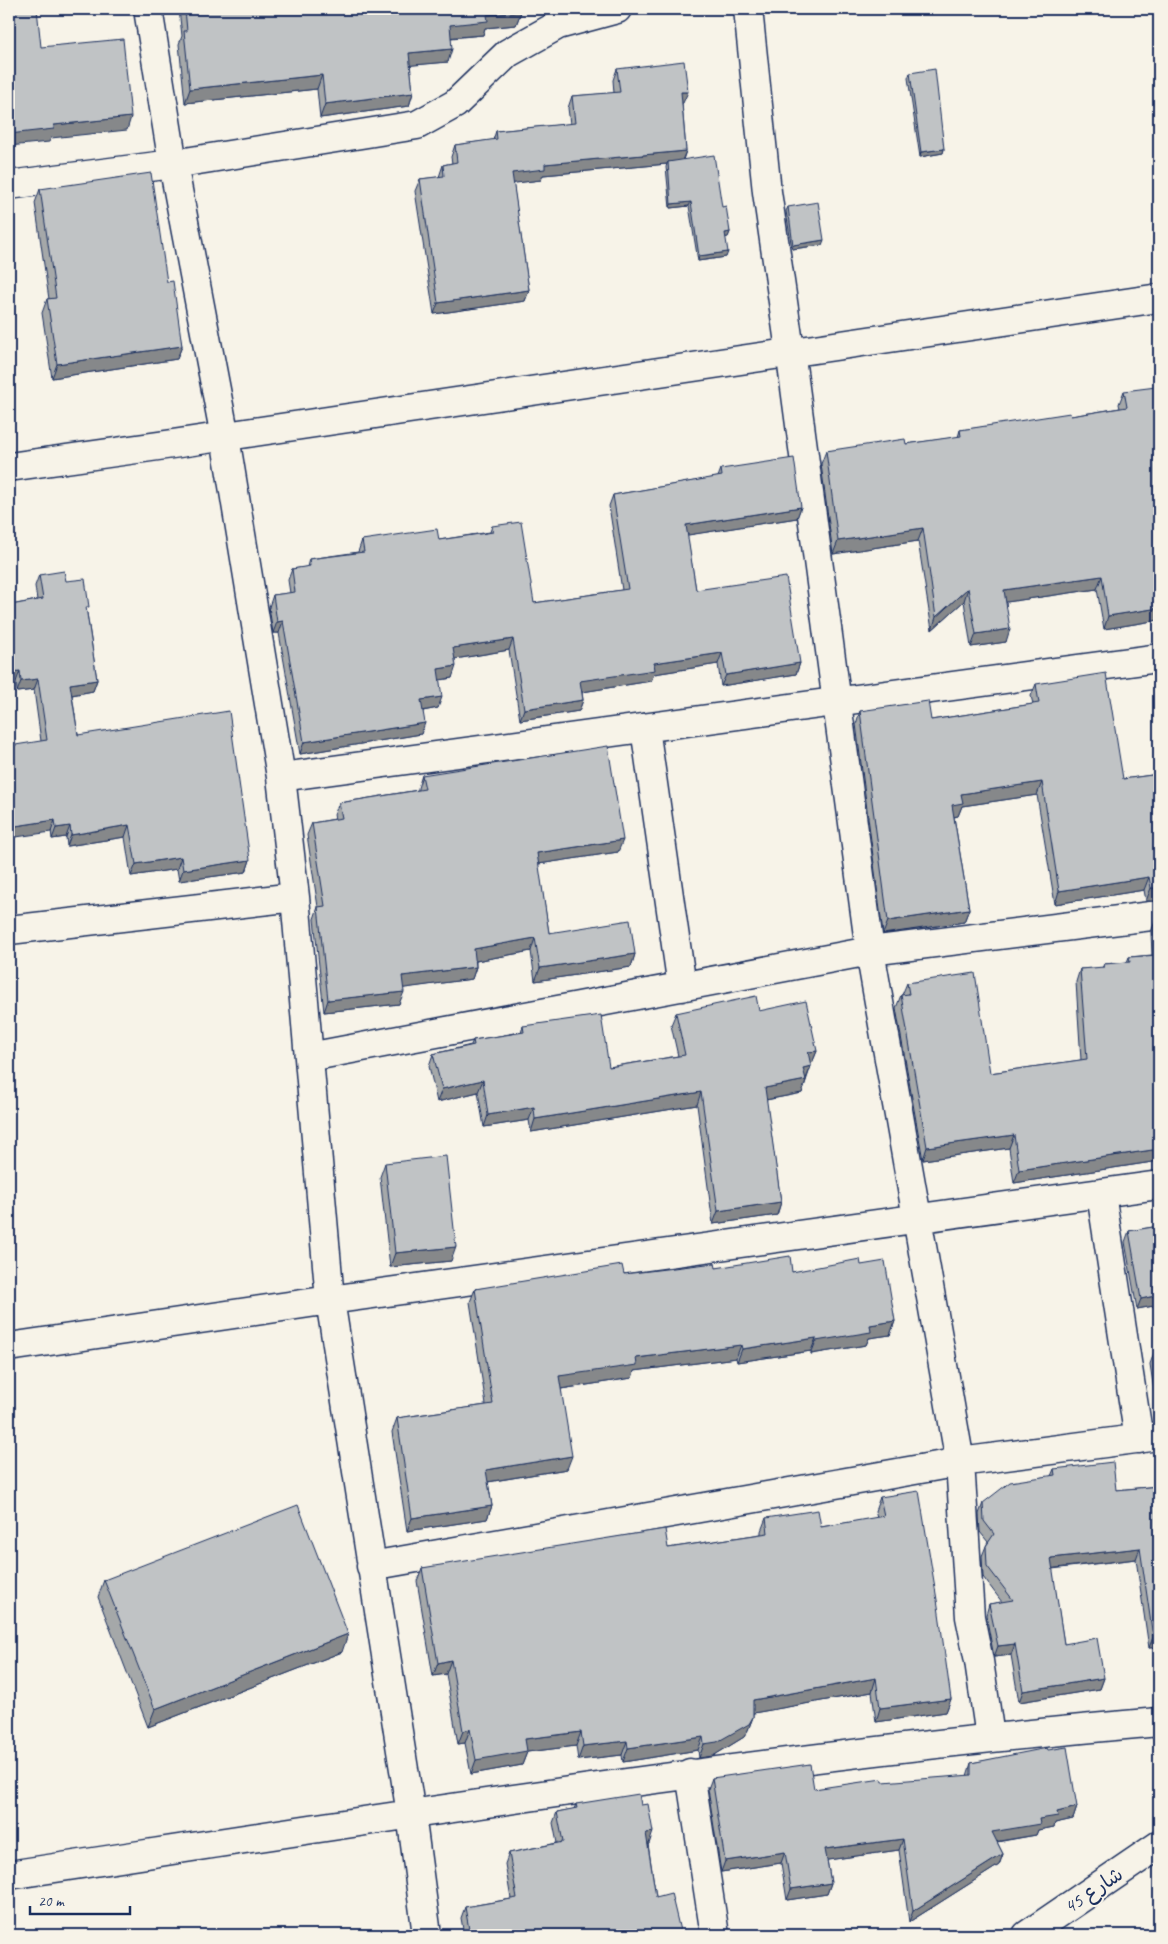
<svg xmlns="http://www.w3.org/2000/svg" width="1168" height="1944" font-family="Caveat,'Playpen Sans Arabic',sans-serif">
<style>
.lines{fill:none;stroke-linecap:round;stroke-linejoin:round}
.minor-casing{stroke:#1b2f5e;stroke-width:31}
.tertiary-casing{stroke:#1b2f5e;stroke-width:31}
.minor{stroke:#f7f3e8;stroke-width:28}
.tertiary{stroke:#f7f3e8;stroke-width:28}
.wall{fill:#a5a8a9;stroke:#1b2f5e}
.shaded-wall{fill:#86888a;stroke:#1b2f5e}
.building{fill:#c0c3c5;stroke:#1b2f5e}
.labels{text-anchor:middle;stroke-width:4;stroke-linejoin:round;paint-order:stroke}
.street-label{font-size:20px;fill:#1b2f5e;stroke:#f7f3e8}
</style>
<rect width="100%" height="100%" fill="#f7f3e8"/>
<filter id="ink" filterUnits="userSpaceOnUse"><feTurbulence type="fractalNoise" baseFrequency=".02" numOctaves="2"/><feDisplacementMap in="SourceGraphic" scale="10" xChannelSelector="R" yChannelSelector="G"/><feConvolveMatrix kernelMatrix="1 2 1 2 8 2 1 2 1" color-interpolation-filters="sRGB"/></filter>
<g filter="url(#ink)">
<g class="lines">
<g class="minor-casing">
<path id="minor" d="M148 9 173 164 225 437 281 777 295 897 330 1300 411 1814 427 1935
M748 9 767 192 790 350 870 951 960 1462 970 1617 979 1661 990 1737
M9 185 173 164 417 125 455 104 508 53 558 25 617 9
M645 728 682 987
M281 777 1159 658
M9 930 295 897
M309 1057 870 951 1159 915
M1101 1194 1139 1439
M9 1347 330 1300 1159 1185
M371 1566 960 1462 1159 1436
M690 1773 715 1935
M9 1875C391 1817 774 1755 1159 1722
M1027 1935 1159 1845"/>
</g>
<g class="tertiary-casing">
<path id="tertiary" d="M9 467C393 414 776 353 1159 298"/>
</g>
<use href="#minor" class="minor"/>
<use href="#tertiary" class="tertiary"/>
</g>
<path class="wall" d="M179 9H521V12L516 25 485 28 483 35 451 38 448 62 410 65 413 93 409 106 320 118 317 89 185 103 179 44 182 36Z
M617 69 683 103H682L686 151 683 160 722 207 730 232 728 237H725L726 257 698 261 689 206 670 208 666 167 667 164 543 175 541 180 513 183 529 290 525 301 434 314 415 191 420 179 439 177 443 165 452 163 451 157 455 145 493 140 496 131 570 124 568 108 572 96 614 93 613 80Z
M910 73 944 149 943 153 920 157 908 78Z
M40 189 167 282 182 346 177 359 52 378 42 313 47 299H49L35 203Z
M788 207 822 245 792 249 786 211Z
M1124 391 1159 511 1157 512 1159 527V620L1104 629 1097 589 1006 602V642L971 647 964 601 932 630 918 541 833 554 821 464 826 451 906 444 958 437 960 430 1071 416 1120 408 1119 404Z
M721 469 801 507 797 518 687 535 696 590 800 663 796 674 721 686 718 664 654 674 651 681 582 692 583 700 579 711 520 720 509 650 455 659 452 678 439 680 438 708 423 711 421 734 300 754 279 633H273L269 607 273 595 290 593 288 580 292 569 307 567 309 559 358 552 362 540H439L490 532 492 526 534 603 622 590 609 506 613 495 718 477Z
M39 575 66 581 87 613 97 680 93 691 72 695 78 735 250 860 246 872 179 881 177 869 131 876 125 837 67 846 66 837 52 839 41 741 34 690 17 692 16 682 9 683V612L11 605 37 600 35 586Z
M1036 684 1123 779 1159 774V901H1146L1144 890 1055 904 1037 795 962 806 958 816 954 817 969 909 964 922 883 934 856 724 860 711 931 720 1033 704 1031 696Z
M422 775 618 852 538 864 549 933 635 954 631 967 535 981 531 951 476 961V967L472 979 403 988 399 1004 324 1012 314 919 318 907 307 835 312 823 335 819 334 815 339 803 418 790V788Z
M1159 918V1161L1014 1183 1009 1148 923 1160 896 1008 901 995H902L907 983 990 1073 1081 1060 1076 982 1080 969 1102 968 1104 964 1127 962 1129 957 1152 955 1151 932 1156 919Z
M759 1011 817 1051 812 1063 811 1064V1066L802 1093 766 1100 781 1202 777 1215 713 1224 697 1105 531 1132 529 1120 484 1127 478 1092 437 1102 429 1066 433 1054 471 1045 473 1040 521 1033 523 1026 609 1067 678 1056 671 1025 676 1013Z
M385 1163 451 1261 390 1267 380 1177Z
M1159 1226V1305L1137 1309 1125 1242 1129 1231Z
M861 1265 895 1321 890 1335 869 1338 866 1345 811 1354V1351L737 1362 736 1358 634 1371 632 1378 561 1389 567 1469 488 1482 492 1506 487 1519 407 1531 392 1432 397 1418 486 1405 470 1302 475 1289 624 1274 716 1268 792 1272Z
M1159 1352V1417H1158L1150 1364 1154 1353Z
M1054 1469 1116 1490 1159 1486V1647L1149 1648 1136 1559 1052 1569 1064 1644 1104 1678 1100 1689 1019 1702 1011 1655 994 1657 986 1615 989 1604 1002 1602 983 1577 982 1556 986 1546 988 1542 980 1532 979 1514 983 1503 1051 1476Z
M880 1497 951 1699 946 1712 876 1722 872 1692 753 1713V1717L748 1730 744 1737 713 1756 699 1758 698 1750 623 1762 622 1755 578 1760 576 1746 527 1752 522 1765 471 1774 465 1743 458 1744 446 1674 433 1676 417 1581 422 1568 668 1548 761 1534V1531L766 1518 821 1527 877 1518 875 1511Z
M104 1580 342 1652 148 1727 98 1597Z
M1048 1750 1077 1807 1073 1819 1055 1823 1054 1827 1038 1830 1036 1835 997 1842 1003 1854 999 1865 909 1922 899 1850 827 1860 831 1883 827 1894 787 1900 781 1863 721 1872 708 1789 712 1778 814 1789 967 1776 971 1763Z
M576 1804 649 1844H648L656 1897 681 1935H464L461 1918 465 1907 511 1899 505 1864 509 1853 557 1843 553 1823 557 1812 574 1809Z"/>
<path class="shaded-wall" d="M521 12 516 25 485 28 483 35 445 38 450 25 487 15Z
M452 49 448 62 404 66 409 53Z
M322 75 317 89 185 103 190 89Z
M681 92H688L683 103 677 104Z
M413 93 409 106 320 118 325 104Z
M131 117 127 130 51 138 49 142 9 146V134L54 125Z
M944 149 943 153 920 157 921 152Z
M686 151 681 163 668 162 667 164 543 175 541 180 508 184 512 173 545 164Z
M691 202 689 206 670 208 671 204Z
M730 232 728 237 723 238 725 233Z
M824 240 822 245 792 249 793 245Z
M728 252 726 257 698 261 699 256Z
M529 290 525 301 434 314 438 303Z
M182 346 177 359 52 378 57 364Z
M1159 499V511L1151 514 1155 501Z
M801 507 797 518 682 536 686 525Z
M923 528 918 541 833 554 838 541Z
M1102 576 1097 589 1000 603 1004 590Z
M968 588 964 601 932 630 936 617Z
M1159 608V620L1104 629 1108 616Z
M283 621 279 633H273L277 622Z
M1010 629 1006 642 971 647 976 634Z
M513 639 509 650 449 660 453 648Z
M722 653 718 664 654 674 651 681 576 693 580 681 654 663Z
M800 663 796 674 721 686 726 675Z
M456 666 452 678 434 681 438 669Z
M20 671 16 682 9 683V672Z
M38 679 34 690 17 692 21 681Z
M97 680 93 691 66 696 70 684Z
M442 697 438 708 417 712 421 700Z
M583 700 579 711 520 720 524 709Z
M425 723 421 734 300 754 304 742Z
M1042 782 1037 795 962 806 958 816 948 818 952 805 961 794Z
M55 820 51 832 9 838V827Z
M129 825 125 837 67 846 71 835Z
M70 826 66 837 52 839 56 828Z
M623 840 618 852 532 865 537 853Z
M181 857 177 869 131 876 136 864Z
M250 860 246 872 179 881 183 870Z
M1149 877 1144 890 1055 904 1059 891Z
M1151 888H1159V901H1146Z
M969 909 964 922 883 934 888 921Z
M535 938 531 951 470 962 474 949Z
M635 954 631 967 535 981 540 968Z
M476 967 472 979 398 989 402 976Z
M404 992 399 1004 324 1012 328 1000Z
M817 1051 812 1063 804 1065 808 1052Z
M811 1066 806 1079 799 1080 803 1068Z
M483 1080 478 1092 437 1102 442 1089Z
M806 1080 802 1093 760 1101 765 1088Z
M701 1092 697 1105 531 1132 535 1119Z
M534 1107 529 1120 484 1127 488 1115Z
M1014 1135 1009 1148 923 1160 927 1147Z
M1159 1149V1161L1014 1183 1019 1170Z
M781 1202 777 1215 713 1224 718 1211Z
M456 1247 451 1261 390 1267 395 1253Z
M1159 1295V1305L1137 1309 1141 1299Z
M895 1321 890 1335 869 1338 866 1345 811 1354 816 1341 870 1325Z
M816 1338 811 1351 737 1362 742 1349Z
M741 1345 736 1358 634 1371 632 1378 554 1390 559 1376 636 1358Z
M572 1456 567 1469 481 1483 486 1470Z
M492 1506 487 1519 407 1531 412 1518Z
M1140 1548 1136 1559 1047 1569 1051 1558Z
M348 1634 342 1652 148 1727 155 1709Z
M1159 1636V1647L1149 1648 1153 1637Z
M1015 1644 1011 1655 994 1657 998 1646Z
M451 1660 446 1674 433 1676 438 1663Z
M876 1678 872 1692 748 1714 753 1700Z
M1104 1678 1100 1689 1019 1702 1023 1691Z
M951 1699 946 1712 876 1722 880 1708Z
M753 1717 748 1730 744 1737 713 1756 699 1758 704 1744Z
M470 1729 465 1743 458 1744 463 1731Z
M581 1732 576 1746 527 1752 522 1765 471 1774 476 1760 525 1739Z
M703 1737 698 1750 623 1762 628 1748Z
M627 1741 622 1755 578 1760 583 1746Z
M1077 1807 1073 1819 1055 1823 1054 1827 1038 1830 1036 1835 988 1843 992 1832 1039 1819 1057 1812Z
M653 1832 649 1844 642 1845 646 1833Z
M903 1839 899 1850 821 1861 825 1849Z
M785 1852 781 1863 721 1872 725 1861Z
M1003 1854 999 1865 909 1922 913 1911Z
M831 1883 827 1894 787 1900 791 1889Z"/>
<path class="building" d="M9 9H37L41 47 123 39 131 117 54 125V129L9 134Z
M185 9H521V12L487 15 488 21 450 25 452 49 409 53 413 93 325 104 322 75 190 89 184 31H187Z
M684 61 688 92H681L686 151 545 164V169L512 173 529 290 438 303 420 179 444 176 443 165 457 162 455 145 497 139 496 131 575 123 572 96 620 92 617 69Z
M935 69 944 149 921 152 910 73Z
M714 155 722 207 726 206 730 232 725 233 728 252 699 256 691 202 671 204 668 162Z
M151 173 167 282 173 281 182 346 57 364 47 299 56 298 40 189Z
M818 202 824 240 793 245 788 207Z
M1156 387 1158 401H1159V499L1155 501 1159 527V608L1108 616 1102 576 1004 590 1010 629 976 634 968 588 936 617 923 528 838 541 826 451 905 439 906 444 961 436 960 430 1070 413 1071 416 1127 407 1124 391Z
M794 458 801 507 686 525 696 590 786 577 800 663 726 675 722 653 654 663 655 670 580 681 583 700 524 709 513 639 453 648 456 666 438 669 442 697 421 700 425 723 304 742 283 621 277 622 273 595 295 592 292 569 310 566 309 559 364 552 362 540 437 529 439 540 493 532 492 526 521 522 534 603 628 589 613 495 722 476 721 469Z
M64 571 66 581 85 579 89 607H86L97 680 70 684 78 735 229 711 250 860 183 870 181 857 136 864 129 825 71 835 70 826 56 828 55 820 9 827V746L47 740 38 679 21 681 20 671 9 672V613H12L11 605 43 599 39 575Z
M1106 673 1123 779 1159 774V888H1151L1149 877 1059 891 1042 782 961 794 963 803 952 805 969 909 888 921 860 711 928 701 931 720 1039 703 1036 684Z
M608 746 623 840 537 853 549 933 630 920 635 954 540 968 535 938 474 949 476 967 402 976 404 992 328 1000 318 907 325 906 312 823 342 818 339 803 425 789 422 775Z
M1159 918V1149L1019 1170 1014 1135 927 1147 901 995 909 994 907 983 975 973 990 1073 1087 1059 1080 969 1104 967V964L1130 962 1129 957 1158 955 1156 919Z
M756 996 759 1011 806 1001 817 1051 808 1052 811 1066 803 1068 806 1080 765 1088 781 1202 718 1211 701 1092 535 1119 534 1107 488 1115 483 1080 442 1089 433 1054 474 1045 473 1040 524 1032 523 1026 601 1015 609 1067 685 1055 676 1013Z
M446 1156 456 1247 395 1253 385 1163Z
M1159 1226V1295L1141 1299 1129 1231Z
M790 1256 792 1272 860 1259 861 1265 885 1261 895 1321 870 1325 871 1332 816 1341V1338L742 1349 741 1345 636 1358 637 1365 559 1376 572 1456 486 1470 492 1506 412 1518 397 1418 493 1404 475 1289 622 1265 624 1274 715 1263 716 1268Z
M1159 1352V1387L1154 1353Z
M1113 1462 1116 1490 1159 1486V1636L1153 1637 1140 1548 1051 1558 1064 1644 1097 1638 1104 1678 1023 1691 1015 1644 998 1646 989 1604 1013 1600 987 1566 986 1546 994 1534 984 1521 983 1503 1010 1482 1055 1475 1054 1469Z
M919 1491 938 1606 951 1699 880 1708 876 1678 753 1700V1717L749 1724 717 1742 704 1744 703 1737 628 1748 627 1741 583 1746 581 1732 525 1739 527 1751 476 1760 470 1729 463 1731 451 1660 438 1663 422 1568 665 1529 668 1548 768 1533 766 1518 818 1510 821 1527 884 1516 880 1497Z
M298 1505 348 1634 155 1709 104 1580Z
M1067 1747 1077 1807 1057 1812 1058 1816 1039 1819 1040 1824 992 1832 1003 1854 913 1911 903 1839 825 1849 831 1883 791 1889 785 1852 725 1861 712 1778 810 1764 814 1789 882 1779 883 1782 971 1775V1763L1047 1748 1048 1750Z
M639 1794 641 1805 648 1804 653 1832 646 1833 656 1897 671 1893 681 1935H470L465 1907 517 1898 509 1853 563 1842 557 1812 577 1808 576 1804Z
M1159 1924V1935H1145Z"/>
</g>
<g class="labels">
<g class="street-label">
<text transform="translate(1093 1890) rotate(-34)" y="7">شارع 45</text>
</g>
</g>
<rect width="1168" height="1944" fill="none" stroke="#f7f3e8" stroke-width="30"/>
<rect x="15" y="15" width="1138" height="1914" fill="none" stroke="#1b2f5e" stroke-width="2" filter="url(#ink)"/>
<path d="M30 1906v8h100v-8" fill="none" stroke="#1b2f5e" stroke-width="2.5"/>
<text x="38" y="1906" font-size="15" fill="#1b2f5e" stroke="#f7f3e8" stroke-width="4" paint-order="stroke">20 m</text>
</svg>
